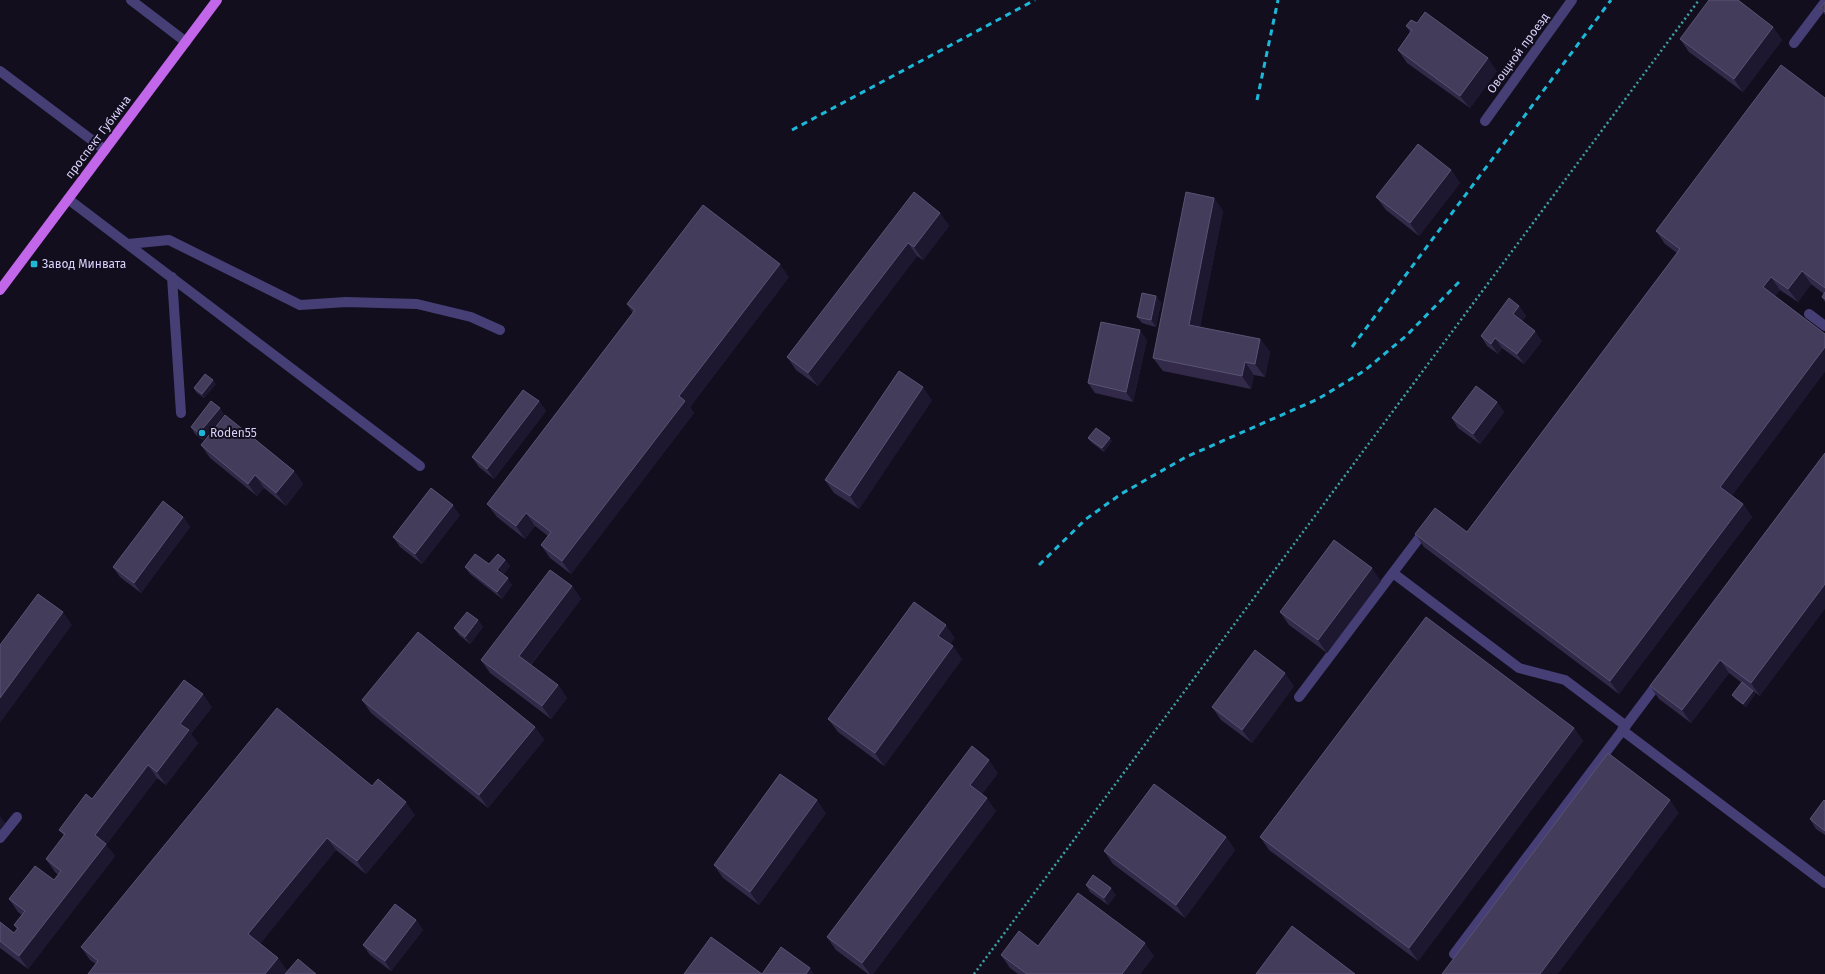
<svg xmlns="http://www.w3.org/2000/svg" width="1825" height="974" font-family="'Fira Sans',sans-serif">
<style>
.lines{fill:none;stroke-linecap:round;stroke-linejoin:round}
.path{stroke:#3da0a1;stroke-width:2.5;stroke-dasharray:2 3;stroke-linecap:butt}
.minor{stroke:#453f76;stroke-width:10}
.major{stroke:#c266ea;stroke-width:10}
.rail{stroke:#1db8d8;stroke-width:3;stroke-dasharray:6 5;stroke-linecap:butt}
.wall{fill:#322a48}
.shaded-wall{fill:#1d172f}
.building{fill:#433c5b;stroke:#5b5374}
.poi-dot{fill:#1db8d8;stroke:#120e1d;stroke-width:1.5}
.labels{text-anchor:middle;stroke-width:4;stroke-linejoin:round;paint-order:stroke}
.street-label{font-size:12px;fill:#d8d1f9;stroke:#120e1d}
.poi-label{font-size:12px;fill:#d8d1f9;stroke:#120e1d;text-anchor:start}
</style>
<rect width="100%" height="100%" fill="#120e1d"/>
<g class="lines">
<path class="path" d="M974 974 1699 0"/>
<path class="minor" d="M131 0 186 42
M1794 43 1825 2
M0 71 105 150
M1485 121 1572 0
M68 199 420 466
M128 244 169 240 300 305 346 302 417 304 471 317 500 330
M172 277 181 413
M1809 314 1825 326
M1393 573 1519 668 1565 680 1626 726
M1299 697 1426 529
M1622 730 1825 883
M0 838 17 817
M1454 954 1661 679"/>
<path class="major" d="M0 290 217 0"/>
<path class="rail" d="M1257 100 1278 0
M792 130 1035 0
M1352 347 1611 0
M1039 565 1086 519 1121 494 1186 457 1318 399 1364 371 1406 336 1459 282"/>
</g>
<path class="wall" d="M1825 2V15L1820 8Z
M1406 26 1497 71 1470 108 1407 63 1398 50 1410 32Z
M1773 27 1782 40 1743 92 1689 52 1680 39Z
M1825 98V302L1822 297 1824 294 1811 284 1798 302 1780 290 1775 296 1732 496 1743 504 1752 517 1619 694 1424 547 1415 534 1467 532 1677 253 1665 244 1656 231Z
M1451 170 1460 183 1419 236 1386 210 1376 197Z
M1214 198 1223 211 1200 327 1260 339 1270 352 1265 377 1254 375 1251 389 1163 371 1153 358Z
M940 213 949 226 923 260 917 256 818 386 796 370 787 357Z
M789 277 690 407 694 413 571 574 550 558 541 545 548 536 535 526 525 539 497 517 487 504 633 313 627 304Z
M1156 296 1161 303 1156 327 1142 323 1137 317Z
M1519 306 1526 316 1522 321 1542 341 1524 364 1502 348 1498 354 1487 346 1481 336Z
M1147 340 1133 402 1095 393 1088 383Z
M216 384 204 398 196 392 194 388Z
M932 400 859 509 834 493 825 480Z
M539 401 546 411 494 479 479 467 472 457Z
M1497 402 1504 412 1480 444 1458 428 1452 418Z
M224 414 203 440 195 434 191 427Z
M1088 438 1112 441 1104 452 1091 442Z
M201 445 294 471 303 484 286 506 264 488 257 496 210 458Z
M1825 453 1760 696 1753 691 1755 694 1746 707 1735 699 1732 695 1742 683 1729 673 1691 723 1659 699 1650 686Z
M460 515 422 564 400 547 393 537Z
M183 517 190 527 141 593 120 577 113 567Z
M505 560 510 566 503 575 512 585 502 599 470 574 465 567 489 564Z
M1381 581 1327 653 1289 625 1280 612Z
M572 586 581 599 531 665 558 685 567 698 551 719 490 673 481 660Z
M478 620 483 627 470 644 459 635 454 628Z
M955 638 950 644 962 659 884 766 838 732 828 719Z
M1294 686 1252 743 1221 720 1212 707Z
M362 700 535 727 544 740 488 808 371 713Z
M212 707 191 734 198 743 166 785 157 778 106 845 115 856 28 969 0 948V922L14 933 17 929 14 925 22 915 18 912 9 899 54 880 58 875 55 872 46 859 64 836 59 830 92 799Z
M1574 728 1583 741 1418 961 1269 850 1260 837Z
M998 773 982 794 996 811 873 974H868L836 950 827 937Z
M372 786 415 815 366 874 336 850 260 943 278 958 287 971 96 964 90 960 81 947Z
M1825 801V835L1816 829 1810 819Z
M826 813 759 905 723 878 714 865Z
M1226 837 1235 850 1185 918 1113 864 1104 851Z
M1086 885 1116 895 1108 905 1090 892Z
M416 920 423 930 391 971 370 955 363 945Z
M1038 946 1154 956 1140 974H1018L1010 968 1001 955Z"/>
<path class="shaded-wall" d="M1773 27 1782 40 1743 92 1734 79Z
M1488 58 1497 71 1470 108 1460 96Z
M1451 170 1460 183 1419 236 1410 223Z
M1214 198 1223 211 1198 338 1189 325Z
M940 213 949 226 923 260 914 247Z
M908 243 917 256 818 386 808 373Z
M780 264 789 277 690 407 694 413 571 574 562 561 679 396Z
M1802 271 1811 284 1798 302 1788 289Z
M1771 277 1780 290 1772 300 1763 287Z
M1156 296 1161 303 1156 327 1151 320Z
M1519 306 1526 316 1520 324 1513 314Z
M1140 330 1147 340 1133 402 1126 392Z
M1535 331 1542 341 1524 364 1517 354Z
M1495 338 1502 348 1498 354 1491 344Z
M1260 339 1270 352 1265 377 1255 364Z
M1825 347V372L1729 500 1720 487Z
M1245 362 1254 375 1251 389 1242 376Z
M213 380 216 384 204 398 202 394Z
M923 387 932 400 859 509 850 496Z
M539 401 546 411 494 479 487 469Z
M1497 402 1504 412 1480 444 1473 434Z
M220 408 224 414 203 440 199 433Z
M1110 438 1112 441 1104 452 1102 448Z
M294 471 303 484 286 506 276 493Z
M255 475 264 488 257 496 248 484Z
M1743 504 1752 517 1619 694 1610 681Z
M453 505 460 515 422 564 415 554Z
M526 513 535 526 525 539 516 526Z
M183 517 190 527 141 593 134 583Z
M505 560 510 566 502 577 497 570Z
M1372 568 1381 581 1327 653 1318 640Z
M508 578 512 585 502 599 497 592Z
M1825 584V609L1760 696 1751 683Z
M572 586 581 599 528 668 519 656Z
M63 612 72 625 0 723V698Z
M478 620 483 627 470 644 465 637Z
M946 625 955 638 947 648 938 636Z
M953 646 962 659 884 766 875 753Z
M1720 660 1729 673 1691 723 1682 710Z
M1285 673 1294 686 1252 743 1242 730Z
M558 685 567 698 551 719 542 706Z
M1753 691 1755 694 1746 707 1743 704Z
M203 694 212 707 191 734 198 743 166 785 157 772 180 724Z
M535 727 544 740 488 808 479 795Z
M1574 728 1583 741 1418 961 1409 948Z
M989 760 998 773 979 798 970 785Z
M148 765 157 778 106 845 115 856 28 969 19 956 95 835Z
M987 798 996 811 873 974H870L862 963Z
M817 800 826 813 759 905 750 892Z
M1670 800 1679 813 1558 974H1540Z
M406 802 415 815 366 874 357 861Z
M0 816 5 823 0 829Z
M1226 837 1235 850 1185 918 1176 905Z
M327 838 336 850 258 947 248 934Z
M1111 888 1116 895 1108 905 1104 898Z
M416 920 423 930 391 971 385 961Z
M1145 943 1154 956 1140 974H1122Z
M278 958 287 971 285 974H265Z
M810 968 814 974H806Z"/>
<path class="building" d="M1709 0H1738L1773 27 1734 79 1680 39Z
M1825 2V12L1820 8Z
M1425 12 1488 58 1460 96 1398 50 1412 30 1406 26 1411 20 1417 23Z
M1781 65 1825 98V288L1802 271 1788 289 1771 277 1763 287 1825 334V347L1720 487 1743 504 1610 681 1415 534 1435 508 1467 532 1680 249 1656 231Z
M1418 144 1451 170 1410 223 1376 197Z
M914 192 940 213 914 247 908 243 808 373 787 357Z
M1186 192 1214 198 1189 325 1260 339 1255 364 1245 362 1242 376 1153 358Z
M703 205 780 264 679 396 685 401 562 561 541 545 551 532 526 513 516 526 487 504 635 310 627 304Z
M1825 292V299L1822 297Z
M1142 293 1156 296 1151 320 1137 317Z
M1509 298 1519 306 1513 314 1535 331 1517 354 1495 338 1491 344 1481 336Z
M1101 322 1140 330 1126 392 1088 383Z
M899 371 923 387 850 496 825 480Z
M205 374 213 380 202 394 194 388Z
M1476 386 1497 402 1473 434 1452 418Z
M523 390 539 401 487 469 472 457Z
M211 401 220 408 199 433 191 427Z
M225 415 294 471 276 493 255 475 248 484 201 445Z
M1096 428 1110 438 1102 448 1088 438Z
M1825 453V584L1751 683 1720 660 1682 710 1650 686Z
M431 488 453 505 415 554 393 537Z
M163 501 183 517 134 583 113 567Z
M1334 540 1372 568 1318 640 1280 612Z
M475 554 489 564 498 554 505 560 497 570 508 578 497 592 465 567Z
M550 570 572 586 519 656 558 685 542 706 481 660Z
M38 594 63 612 0 698V645Z
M914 602 946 625 938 636 953 646 875 753 828 719Z
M467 612 478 620 465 637 454 628Z
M1426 617 1574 728 1409 948 1260 837Z
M418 632 535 727 479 795 362 700Z
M1255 650 1285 673 1242 730 1212 707Z
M184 680 203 694 180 724 189 730 157 772 148 765 95 835 106 844 19 956 0 941V922L14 933 18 928 14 925 25 911 9 899 35 866 54 880 61 871 46 859 65 834 59 830 86 794 92 799Z
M1742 682 1753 691 1743 704 1732 695Z
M277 708 372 786 378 779 406 802 357 861 327 838 248 934 278 958 265 974H88L98 961 81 947Z
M972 746 989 760 970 785 987 798 862 963 827 937Z
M1608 753 1670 800 1540 974H1442Z
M780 774 817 800 750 892 714 865Z
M1154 784 1226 837 1176 905 1104 851Z
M1824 800 1825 801V831L1810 819Z
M1093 875 1111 888 1104 898 1086 885Z
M1078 893 1145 943 1122 974H1027L1001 955 1019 931 1038 946Z
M395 904 416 920 385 961 363 945Z
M1292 926 1355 974H1256Z
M711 937 762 974 781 947 810 968 806 974H684Z
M298 959 316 974H285Z"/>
<g class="poi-dot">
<rect x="30" y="260" width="8" height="8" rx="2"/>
<circle cx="202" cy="433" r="4"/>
</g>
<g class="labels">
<g class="street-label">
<text transform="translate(1518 53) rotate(-54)" y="4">Овощной проезд</text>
<text transform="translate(98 137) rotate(-53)" y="4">проспект Губкина</text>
</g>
<g class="poi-label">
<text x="42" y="268">Завод Минвата</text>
<text x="210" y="437">Roden55</text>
</g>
</g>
</svg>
